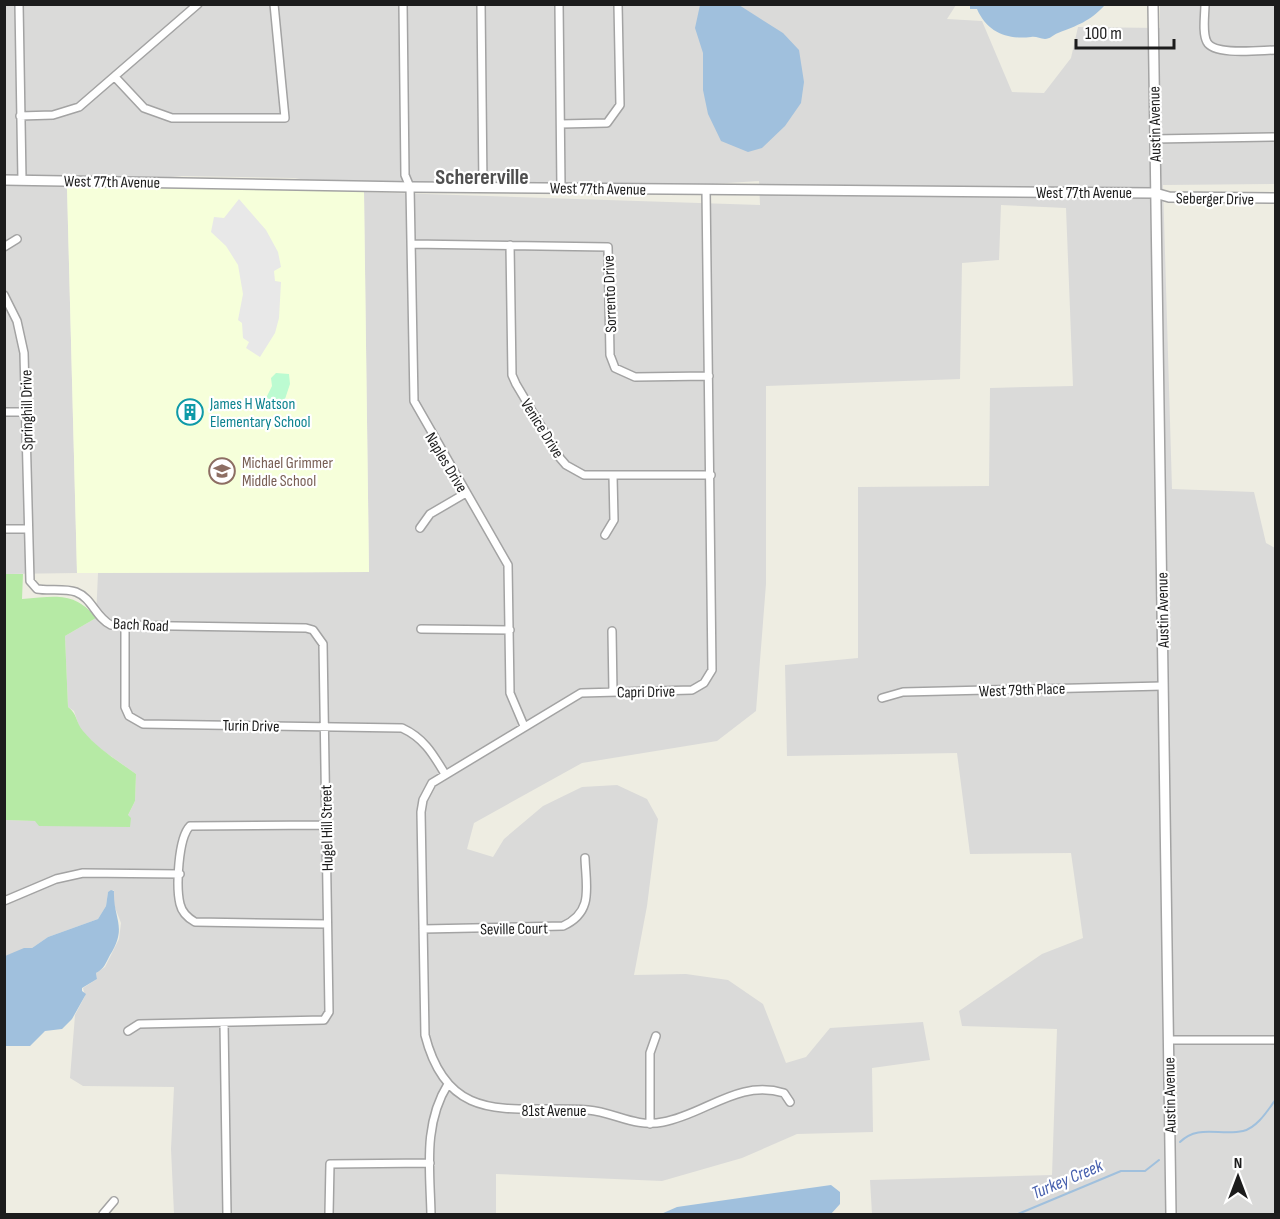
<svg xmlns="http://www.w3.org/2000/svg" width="1280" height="1219" font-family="'Sofia Sans Condensed',sans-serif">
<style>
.residential{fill:#dadad9}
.education{fill:#f6ffda}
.grass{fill:#b6eaa5}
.park{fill:#bcfbd1}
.parking{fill:#e8e8e8}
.water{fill:#a0c0dd}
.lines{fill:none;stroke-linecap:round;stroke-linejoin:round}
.stream{stroke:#a0c0dd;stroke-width:2}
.minor-casing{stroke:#a3a3a3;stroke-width:10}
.tertiary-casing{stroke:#a3a3a3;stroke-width:12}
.minor{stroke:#fff;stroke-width:7}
.tertiary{stroke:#fff;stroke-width:9}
.labels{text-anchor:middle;stroke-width:4.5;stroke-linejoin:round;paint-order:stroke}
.street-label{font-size:16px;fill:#1c1c1c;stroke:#fff}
.culture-label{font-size:16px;fill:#0d838f;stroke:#fff;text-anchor:start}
.education-label{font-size:16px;fill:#785e54;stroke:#fff;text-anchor:start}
.water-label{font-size:18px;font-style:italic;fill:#4760ae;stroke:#fff}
.district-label{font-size:22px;font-weight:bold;fill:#4f4f4f;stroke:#fff}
</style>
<rect width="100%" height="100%" fill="#eeede2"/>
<path class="residential" d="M5 5H956L947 19 982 21 1012 92 1044 93 1071 58 1078 27 1160 28V5H1275V184L1163 185 1172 489 1254 492 1266 543 1275 548V1214H872L870 1180 1052 1175 1057 1029 962 1026 959 1011 1042 954 1083 938 1071 853 970 854 957 753 787 756 785 665 858 658V487L989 486 990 388 1073 386 1066 208 1001 205 999 260 962 263 960 379 766 386V584L756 711 717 741 582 763 474 823 467 849 493 857 504 839 543 806 582 787 617 785 647 799 658 819 647 906 634 975 686 974 728 980 763 1004 786 1063 806 1057 830 1028 923 1022 930 1060 872 1068 873 1132 797 1134 742 1158 662 1181 496 1174V1214H174L171 1149 174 1087 83 1086 70 1078 75 1015 85 996 83 988 97 979 96 973 105 967 119 939 121 923 114 905V890L108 892 106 906 98 919 48 937 32 948 5 956V820L35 821 128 815 135 801 136 774 98 747 80 729 74 711 68 707 65 636 96 618 98 573 369 572 364 192 760 205 759 181 681 186 313 181 294 178 183 176 147 179 5 177Z
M5 184 67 187 77 573 5 574Z"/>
<path class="education" d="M67 187 181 189 273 187 364 192 369 572 77 573Z"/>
<path class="grass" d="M4 574H23L22 599C54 597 74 590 96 618L65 636 68 707C77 713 76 723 83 731 98 749 118 761 136 774L135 801 128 815 131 818 130 827 39 826 35 821 5 820Z"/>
<path class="park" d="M276 373 289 374 290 384 283 405 266 398 272 386 271 378Z"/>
<path class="parking" d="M239 199 266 230 278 252 281 267 274 271 275 281 281 282 279 318 275 333 260 357 246 348 249 342 243 338 242 323 238 320 243 294 238 265 226 246 211 232 214 217 224 218Z"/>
<path class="water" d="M700 5H739L783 33 799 50 804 82 801 103 785 126 762 148 748 152 721 141 708 114 703 90V53L695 28Z
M970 5V4L1105 5C1089 22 1078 25 1058 33 1053 35 1050 39 1045 39 1040 39 1036 36 1031 37 1007 40 987 32 977 9H970Z
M111 890 114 891C113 920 128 926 110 955 105 964 105 968 96 973L97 979 82 988V991L86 994 72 1019 62 1029 45 1031 30 1046H5V956L24 948H32L48 937 98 919 106 906 108 892Z
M831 1185 840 1192V1204L831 1214H661L677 1207Z"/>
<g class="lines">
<path class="stream" d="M1180 1142C1198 1124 1220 1136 1243 1131 1257 1128 1268 1110 1276 1099
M1018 1214 1121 1171H1145L1159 1160"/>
<g class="minor-casing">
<path id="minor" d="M19 4 22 180
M403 4 405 175 410 187 414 401 508 565 510 693 524 726
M481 4 483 187
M559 4 561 188
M1205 4C1205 15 1202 33 1207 42 1214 56 1261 50 1276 50
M115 77 144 108 172 118H285L274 4
M20 116 53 115 79 107 198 4
M561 124 607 123 620 105 618 4
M1154 139 1276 137
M706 190 712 670 704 683 692 690 581 693 432 783 423 800 421 812 425 1035C449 1130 515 1104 588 1110 614 1112 635 1128 663 1122 706 1114 738 1079 784 1093L790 1102
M411 244 608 247 610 355 615 368 635 377 709 376
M510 245 512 375 516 384 560 458 566 465 584 475H711
M4 247 17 239
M4 295 17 321 24 353 30 581 37 589C48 591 65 588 76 592 92 598 96 618 111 625L306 628 313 630 323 644 329 1012 324 1020 139 1024 128 1031
M4 412H26
M420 528 430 514 466 493
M4 529H28
M605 535 614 520 613 476
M125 626V707L129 716 143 724 402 728C424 738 433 754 445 774
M421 629 510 630
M612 631 613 692
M882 698 903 692 1163 686
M326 825 190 826C178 838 176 887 180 904 182 913 188 918 195 922L327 924
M4 901 56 879 83 873 180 874
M423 929 563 926C594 912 586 887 585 858
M224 1023 227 1214
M1168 1040H1276
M650 1124V1053L656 1036
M103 1214 114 1201
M329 1214 330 1164 430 1163
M431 1214C430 1169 423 1124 448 1084"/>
</g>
<g class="tertiary-casing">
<path id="tertiary" d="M1153 4 1171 1214
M4 180 410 187 1155 193 1169 197 1276 198"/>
</g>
<use href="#minor" class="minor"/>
<use href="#tertiary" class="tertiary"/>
</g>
<defs>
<g id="building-ring" transform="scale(1.35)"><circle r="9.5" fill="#fff" stroke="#0f9aa8" stroke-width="1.5"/><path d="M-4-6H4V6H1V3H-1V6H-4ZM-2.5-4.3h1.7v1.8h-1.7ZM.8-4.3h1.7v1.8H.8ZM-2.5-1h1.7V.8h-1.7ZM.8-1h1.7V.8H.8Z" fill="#0f9aa8"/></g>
<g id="school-ring" transform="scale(1.35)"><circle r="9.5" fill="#fff" stroke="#8d6e63" stroke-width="1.5"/><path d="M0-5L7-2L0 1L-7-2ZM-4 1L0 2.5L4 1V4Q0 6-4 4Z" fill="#8d6e63"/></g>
</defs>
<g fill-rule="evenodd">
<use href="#building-ring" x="190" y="412"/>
<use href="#school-ring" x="222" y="471"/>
</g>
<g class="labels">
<g class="street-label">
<text transform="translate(1154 124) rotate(-91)" y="6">Austin Avenue</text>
<text transform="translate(112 181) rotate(1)" y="6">West 77th Avenue</text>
<text transform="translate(598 188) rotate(1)" y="6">West 77th Avenue</text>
<text x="1084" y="198">West 77th Avenue</text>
<text transform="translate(1215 198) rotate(1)" y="6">Seberger Drive</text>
<text transform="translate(609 294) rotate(-92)" y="6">Sorrento Drive</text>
<text transform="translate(26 410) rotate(-91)" y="6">Springhill Drive</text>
<text transform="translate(543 428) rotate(58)" y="6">Venice Drive</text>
<text transform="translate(447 462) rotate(59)" y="6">Naples Drive</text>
<text transform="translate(1162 610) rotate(-91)" y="6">Austin Avenue</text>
<text transform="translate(141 624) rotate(3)" y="6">Bach Road</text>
<text transform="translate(1022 689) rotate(-2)" y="6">West 79th Place</text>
<text transform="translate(646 691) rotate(-1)" y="6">Capri Drive</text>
<text transform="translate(251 725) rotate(1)" y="6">Turin Drive</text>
<text transform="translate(326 828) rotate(-91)" y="6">Hugel Hill Street</text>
<text transform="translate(514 928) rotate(-1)" y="6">Seville Court</text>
<text transform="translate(1169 1095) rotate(-91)" y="6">Austin Avenue</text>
<text x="554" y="1116">81st Avenue</text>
</g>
<g class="culture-label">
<text x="210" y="409">James H Watson<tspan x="210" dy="18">Elementary School</tspan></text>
</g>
<g class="education-label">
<text x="242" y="468">Michael Grimmer<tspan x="242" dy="18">Middle School</tspan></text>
</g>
<g class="water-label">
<text transform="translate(1067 1179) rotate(-23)" y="6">Turkey Creek</text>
</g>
<g class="district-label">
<text x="482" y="184">Schererville</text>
</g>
</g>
<rect width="1280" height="1219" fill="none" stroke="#1c1c1c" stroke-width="12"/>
<g transform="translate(1238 1177)" stroke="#ffffff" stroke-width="4.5" paint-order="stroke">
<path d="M0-4.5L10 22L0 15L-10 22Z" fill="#1c1c1c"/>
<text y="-9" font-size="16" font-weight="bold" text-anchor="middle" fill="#1c1c1c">N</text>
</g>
<path d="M1076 39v9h98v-9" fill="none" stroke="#1c1c1c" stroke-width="3"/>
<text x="1085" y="39" font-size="18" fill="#1c1c1c" stroke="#ffffff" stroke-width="4.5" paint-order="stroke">100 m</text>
</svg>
